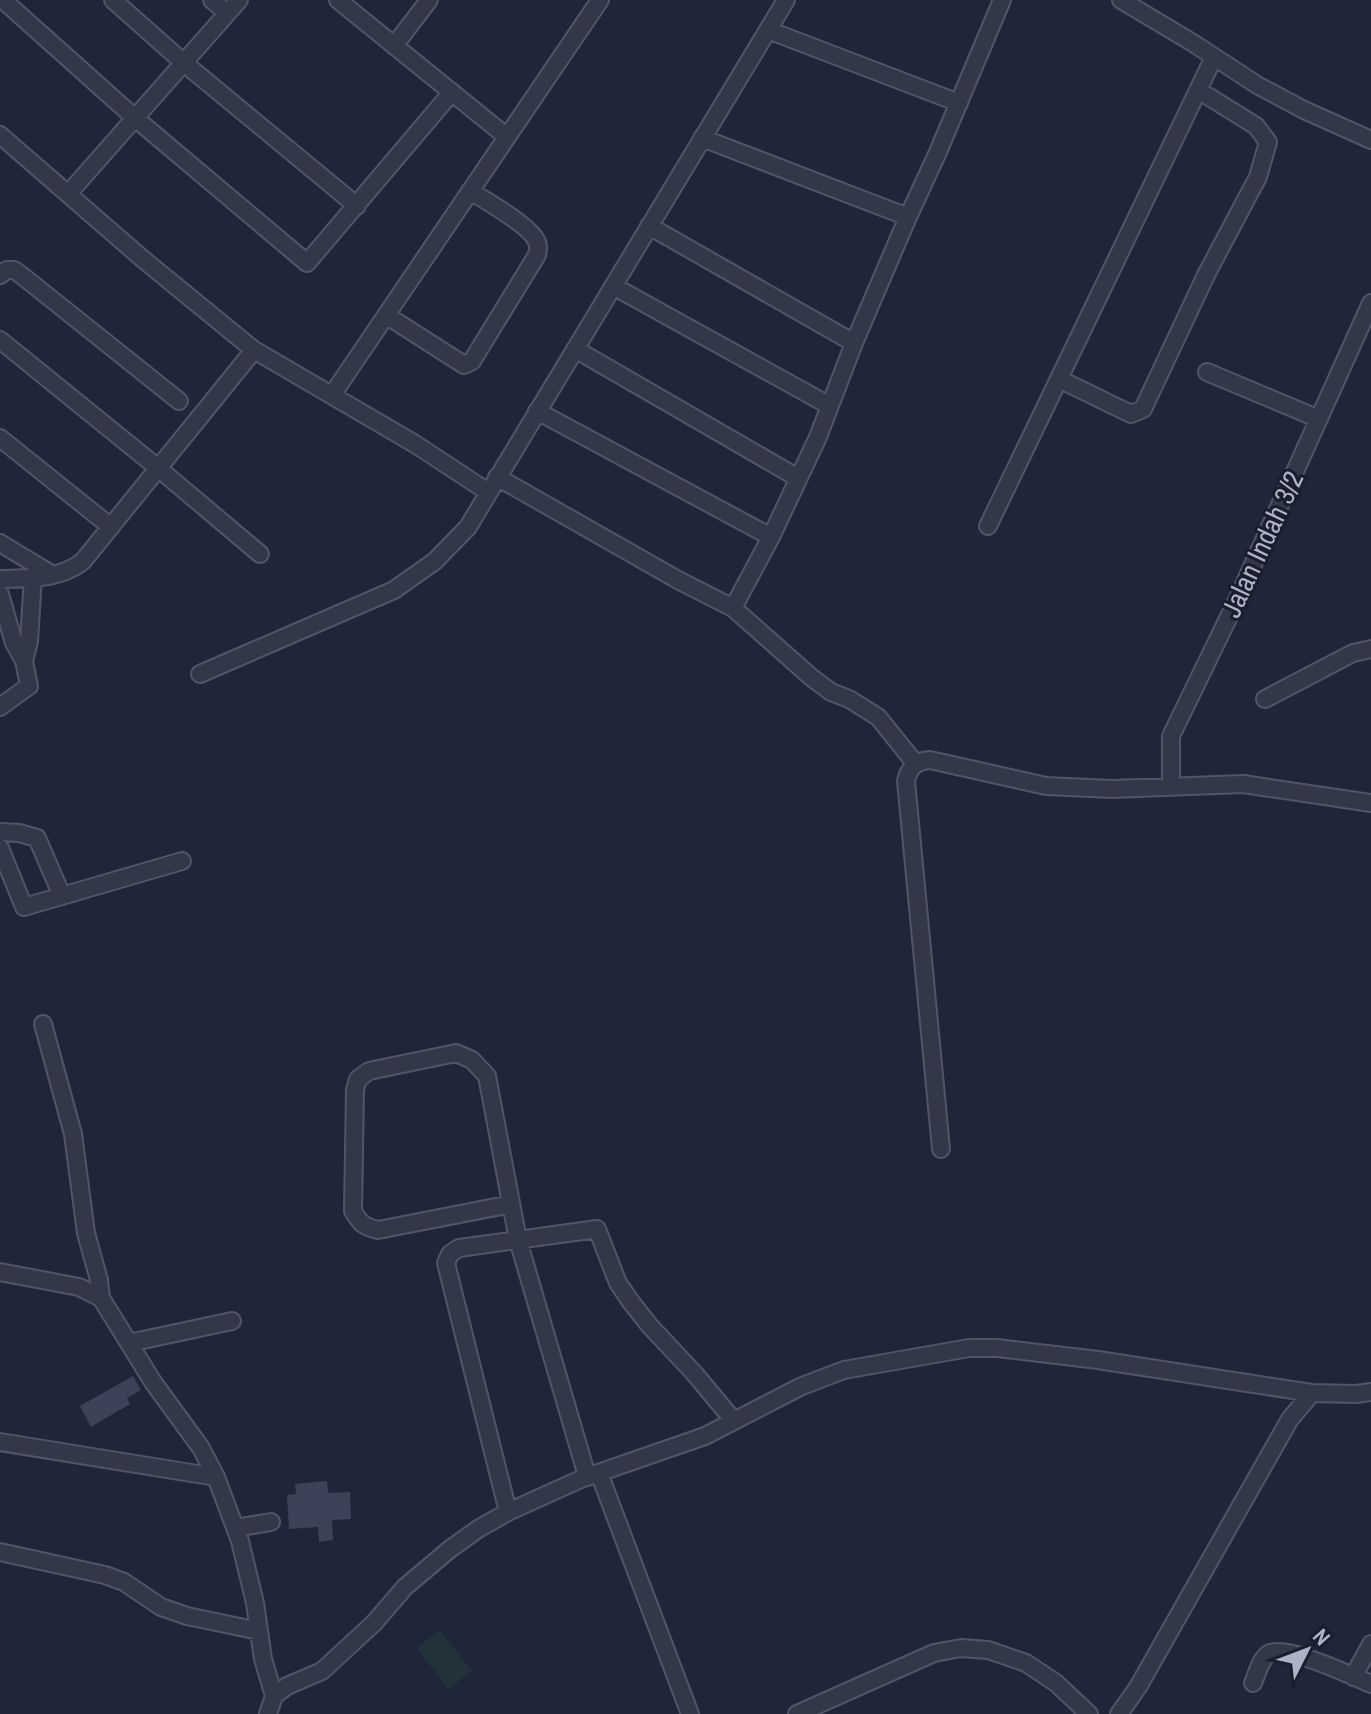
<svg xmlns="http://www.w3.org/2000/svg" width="1371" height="1714" font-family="'Archivo Narrow',sans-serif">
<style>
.green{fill:#22323a}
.building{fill:#3c4359}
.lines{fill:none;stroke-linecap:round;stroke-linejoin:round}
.minor-casing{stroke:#515567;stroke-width:20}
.minor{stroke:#333849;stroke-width:16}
.labels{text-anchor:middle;stroke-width:6;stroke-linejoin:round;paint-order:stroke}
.street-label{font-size:28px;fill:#aeb2c6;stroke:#191e2d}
</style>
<rect width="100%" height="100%" fill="#202639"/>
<path class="green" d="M440 1630 472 1671 448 1689 417 1648Z"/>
<path class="building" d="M133 1376 141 1390 127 1398 130 1404 91 1427 80 1406Z
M327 1481 328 1493 350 1492 351 1519 332 1520 333 1540 319 1542 318 1527 289 1529 287 1495 296 1494 295 1484Z"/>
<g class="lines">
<g class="minor-casing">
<path id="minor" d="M3 0 135 118 307 263 452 92
M113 0 184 63 357 206
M212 0 227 13
M338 0 507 137
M1121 0 1193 43 1257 85 1304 110 1371 140
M768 30 959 103
M394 46 429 0
M0 135 144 260 254 350 415 444 488 492
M702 138 908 217
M68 194 239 0
M649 226 854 343
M0 275 7 270H14L20 274 179 401
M613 286 830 406
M386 315 464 365 472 361 537 255C538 249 539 247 537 242 532 227 485 200 470 191
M0 340 158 468 260 554
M575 349 798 478
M1207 372 1319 419
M1059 379 1131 414 1143 409 1207 273 1258 177 1268 142 1256 126 1198 90
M332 395 600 0
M537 411 771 537
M0 438 111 527
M497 477 678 580 733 608 811 677 831 692 849 699 878 717 915 763
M988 526 1214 57
M0 543 53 575
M0 579C28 578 60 580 83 561L254 350
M0 594 14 643 24 661 29 686 0 707
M733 608 771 537 818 437 854 343 908 217 938 152 1002 0
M24 661 29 641 33 577
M200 674 394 590 435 561 468 527 786 0
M1265 699 1353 653 1371 649
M1171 787V736L1238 598 1371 303
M0 832 19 833 37 838 62 896
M0 848 24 907 182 861
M43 1024 73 1134 86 1233 99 1280 101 1298
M941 1149 906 781C909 767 916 761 930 760L1046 786 1112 789 1243 784 1371 803
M511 1204 378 1230C364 1227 360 1223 353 1211L355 1090 358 1079 369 1071 456 1053 472 1060 487 1076 518 1240 587 1476
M0 1272 79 1287 101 1298 153 1382 201 1448 216 1477 240 1541 255 1603 263 1659 274 1696
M129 1343 232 1321
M0 1442 216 1477
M599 1473 690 1714
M508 1512 446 1263 450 1254 459 1248 597 1229 618 1283 631 1302 649 1325 694 1373 734 1421
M235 1528 271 1522
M0 1552 105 1575 124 1582 161 1607 187 1616 259 1631
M1353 1677 1371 1644
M1253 1683C1257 1674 1260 1660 1268 1654 1283 1643 1352 1676 1371 1684
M268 1714 274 1696 287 1686 322 1671 374 1623 405 1587 450 1549 478 1529 508 1512 581 1479 705 1436 802 1386 844 1370 969 1348H997L1098 1360 1312 1393 1356 1394 1371 1392
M797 1714 934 1653 961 1648 988 1650 1026 1663 1056 1683 1089 1714
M1119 1714 1138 1687 1290 1419 1312 1393"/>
</g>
<use href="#minor" class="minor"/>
</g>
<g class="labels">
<g class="street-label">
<text transform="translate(1262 544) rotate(-65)" y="10">Jalan Indah 3/2</text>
</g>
</g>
<g transform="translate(1307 1650) rotate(48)" stroke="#191e2d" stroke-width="6" paint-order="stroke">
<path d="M0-6L14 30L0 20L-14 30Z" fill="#aeb2c6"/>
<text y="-12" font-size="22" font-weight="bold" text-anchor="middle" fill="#aeb2c6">N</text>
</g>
</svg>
